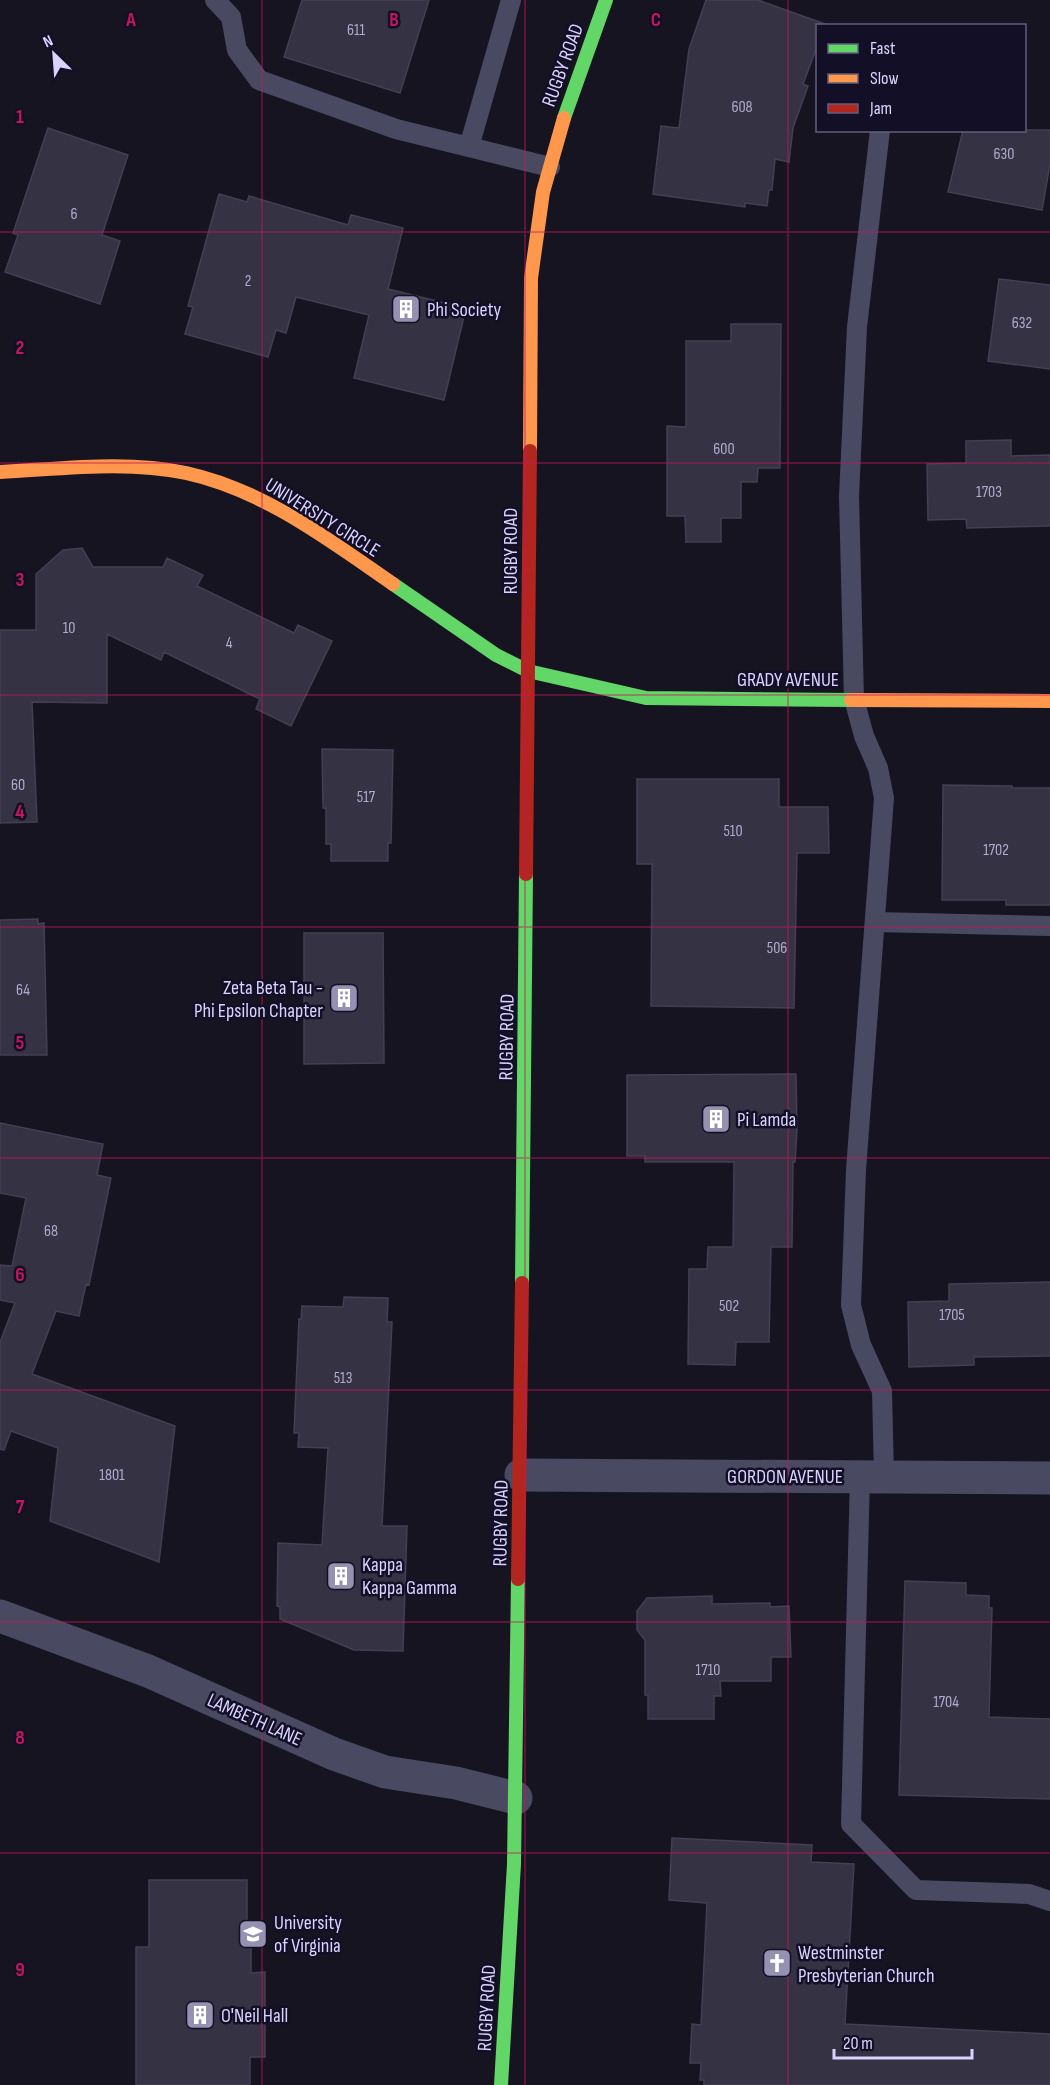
<svg xmlns="http://www.w3.org/2000/svg" width="1050" height="2085" font-family="'Sofia Sans Condensed',sans-serif">
<style>
.building{fill:#343243;stroke:#433f54;stroke-width:1.5}
.lines{fill:none;stroke-linecap:round;stroke-linejoin:round}
.lane{stroke:#4a4962;stroke-width:20}
.street{stroke:#4a4962;stroke-width:33}
.fast{stroke:#63d668;stroke-width:14}
.slow{stroke:#ff974d;stroke-width:14}
.jam{stroke:#b3261e;stroke-width:14}
.grid{fill:none;stroke:#c2185b;stroke-width:1.5;stroke-opacity:0.55}
.labels{text-anchor:middle;stroke-width:5;stroke-linejoin:round;paint-order:stroke}
.number-label{font-size:16px;fill:#b0acd0}
.street-label{font-size:20px;fill:#d9d4ff;stroke:#130f26}
.poi-label{font-size:20px;fill:#d9d4ff;stroke:#130f26;text-anchor:start}
.grid-label{font-size:20px;text-anchor:middle;font-weight:bold;fill:#c2185b;stroke:#130f26;stroke-width:5;stroke-linejoin:round;paint-order:stroke}
</style>
<rect width="100%" height="100%" fill="#161421"/>
<path class="building" d="M302 0H429L400 93 284 57Z
M706 0H758L825 24 818 26V44L803 84 808 86 793 128 789 162 775 159 772 190H769L767 206 745 203V207L653 194 661 126 679 128 689 49Z
M48 128 128 155 102 235 120 241 100 304 5 272 18 235 13 233Z
M963 130H1050V164L1042 210 948 192Z
M219 194 247 202 249 196 348 225 351 215 403 228 388 289 466 308 444 400 354 378 369 315 296 297 286 333 276 330 268 357 185 334 193 307 188 306Z
M999 279 1050 285V369L988 361Z
M731 324H781L780 468H758L757 482H741V518H721V542H686L685 516H667V426L686 427V341H731Z
M1011 440V456L1050 455V526L967 528 966 519 928 520 927 464 966 463V441Z
M82 548 93 567H163L167 558 203 575 197 586 294 633 298 625 332 641 291 726 256 709 260 699 164 652 161 660 107 634V703L32 702 37 822 0 823V630H36V574L63 550Z
M322 749 393 750 391 843H388V861H331V844H326V808H323Z
M637 779H779V807H828L829 853H797L794 1008 651 1006 652 864H637Z
M943 785 1012 786V788H1050V905H1006V900H942Z
M38 919V924L44 923 47 1055H0V920Z
M304 933H383L384 1063 304 1064Z
M796 1074 797 1130 795 1162H793L792 1247H771L769 1342H736L735 1365 688 1364 689 1269H707L708 1247H733L734 1162H645V1156H627V1075Z
M0 1123 103 1144 97 1175 111 1178 89 1285 86 1284 79 1316 56 1311 32 1374 175 1426 159 1562 50 1521 58 1448 11 1431 4 1450 0 1449V1342L15 1303 0 1300V1265L12 1266 26 1198 0 1193Z
M1050 1282V1356L974 1357V1365L909 1367 908 1302 949 1301V1284Z
M344 1297 388 1298 387 1322H392L382 1526H407L403 1651 354 1650 280 1619V1607L277 1606 278 1543 322 1545 328 1448 298 1447 299 1433H294L299 1319H301L302 1306 343 1307Z
M905 1581 966 1583V1595L989 1596V1608H992L989 1717 1050 1719V1799L899 1795Z
M712 1596V1604L770 1603V1607L789 1606 791 1657H771V1681H720L721 1696H714V1719H648V1695H645V1640L637 1630V1611L647 1598Z
M672 1838 812 1845 811 1862 854 1864 845 2024 1050 2034V2085H704V2080H700L701 2063H690L692 2024 701 2025 707 1903 669 1900Z
M149 1880H247V1945H251V1973L265 1972V2057H250V2085H136V1947H149Z"/>
<g class="lines">
<path class="lane" d="M215 0 231 17 237 50 259 80 396 129 469 147
M511 0 469 147 550 167
M880 130 857 327 849 496 854 699 864 736 878 768 884 798 856 1170 851 1305 861 1345 882 1391 884 1476
M875 922 1050 926
M860 1477 851 1824 916 1890 1029 1894 1050 1901"/>
<path class="street" d="M521 1475 1050 1478
M0 1616 148 1671 334 1754 385 1772 456 1783 516 1798"/>
<path class="fast" d="M564 118 606 0
M393 584 496 655 528 671 646 698 851 700
M522 1283 526 874
M501 2085 514 1864 518 1579"/>
<path class="slow" d="M530 451 531 278 543 192 564 118
M0 472C61 469 126 460 186 473 264 490 329 540 393 584
M851 700 1050 701"/>
<path class="jam" d="M526 874 530 451
M518 1579 522 1283"/>
</g>
<path class="grid" d="M262 0V2085M525 0V2085M788 0V2085M0 232H1050M0 463H1050M0 695H1050M0 927H1050M0 1158H1050M0 1390H1050M0 1622H1050M0 1853H1050"/>
<defs>
<g id="building-square" transform="scale(1.5)"><rect x="-9" y="-9" width="18" height="18" rx="4" fill="#9591b1" stroke="#130f26"/><path d="M-4-6H4V6H1V3H-1V6H-4ZM-2.5-4.3h1.7v1.8h-1.7ZM.8-4.3h1.7v1.8H.8ZM-2.5-1h1.7V.8h-1.7ZM.8-1h1.7V.8H.8Z" fill="#fff"/></g>
<g id="university-square" transform="scale(1.5)"><rect x="-9" y="-9" width="18" height="18" rx="4" fill="#9591b1" stroke="#130f26"/><path d="M0-5L7-2L0 1L-7-2ZM-4 1L0 2.5L4 1V4Q0 6-4 4Z" fill="#fff"/></g>
<g id="church-square" transform="scale(1.5)"><rect x="-9" y="-9" width="18" height="18" rx="4" fill="#9591b1" stroke="#130f26"/><path d="M-1.2-6h2.4v3.5h3.3v2.4h-3.3V6h-2.4V-.1h-3.3v-2.4h3.3Z" fill="#fff"/></g>
</defs>
<g fill-rule="evenodd">
<use href="#building-square" x="406" y="309"/>
<use href="#building-square" x="344" y="998"/>
<use href="#building-square" x="716" y="1119"/>
<use href="#building-square" x="341" y="1576"/>
<use href="#university-square" x="253" y="1934"/>
<use href="#church-square" x="777" y="1963"/>
<use href="#building-square" x="200" y="2015"/>
</g>
<g class="labels">
<g class="number-label">
<text x="356" y="35">611</text>
<text x="742" y="112">608</text>
<text x="1004" y="159">630</text>
<text x="74" y="219">6</text>
<text x="248" y="286">2</text>
<text x="1022" y="328">632</text>
<text x="724" y="454">600</text>
<text x="989" y="497">1703</text>
<text x="69" y="633">10</text>
<text x="229" y="648">4</text>
<text x="18" y="790">60</text>
<text x="366" y="802">517</text>
<text x="733" y="836">510</text>
<text x="996" y="855">1702</text>
<text x="777" y="953">506</text>
<text x="23" y="995">64</text>
<text x="51" y="1236">68</text>
<text x="729" y="1311">502</text>
<text x="952" y="1320">1705</text>
<text x="343" y="1383">513</text>
<text x="112" y="1480">1801</text>
<text x="708" y="1675">1710</text>
<text x="946" y="1707">1704</text>
</g>
<g class="street-label">
<text transform="translate(562 65) rotate(-70)" y="7">RUGBY ROAD</text>
<text transform="translate(323 517) rotate(32)" y="7">UNIVERSITY CIRCLE</text>
<text transform="translate(510 551) rotate(-90)" y="7">RUGBY ROAD</text>
<text x="788" y="686">GRADY AVENUE</text>
<text transform="translate(506 1037) rotate(-89)" y="7">RUGBY ROAD</text>
<text x="785" y="1483">GORDON AVENUE</text>
<text transform="translate(500 1523) rotate(-89)" y="7">RUGBY ROAD</text>
<text transform="translate(255 1719) rotate(24)" y="7">LAMBETH LANE</text>
<text transform="translate(486 2008) rotate(-87)" y="7">RUGBY ROAD</text>
</g>
<g class="poi-label">
<text x="427" y="316">Phi Society</text>
<text x="323" y="994" text-anchor="end">Zeta Beta Tau -<tspan x="323" dy="23">Phi Epsilon Chapter</tspan></text>
<text x="737" y="1126">Pi Lamda</text>
<text x="362" y="1571">Kappa<tspan x="362" dy="23">Kappa Gamma</tspan></text>
<text x="274" y="1929">University<tspan x="274" dy="23">of Virginia</tspan></text>
<text x="798" y="1959">Westminster<tspan x="798" dy="23">Presbyterian Church</tspan></text>
<text x="221" y="2022">O'Neil Hall</text>
</g>
</g>
<g class="grid-label">
<text x="131" y="26">A</text>
<text x="394" y="26">B</text>
<text x="656" y="26">C</text>
<text x="20" y="123">1</text>
<text x="20" y="354">2</text>
<text x="20" y="586">3</text>
<text x="20" y="818">4</text>
<text x="20" y="1049">5</text>
<text x="20" y="1281">6</text>
<text x="20" y="1513">7</text>
<text x="20" y="1744">8</text>
<text x="20" y="1976">9</text>
</g>
<rect x="816" y="24" width="210" height="108" fill="#130f26" stroke="#625e7d" stroke-width="1.5"/>
<rect x="828" y="44" width="30" height="9" fill="#63d668" stroke="#625e7d" stroke-width="1.5"/>
<text x="870" y="54" font-size="18" fill="#d9d4ff">Fast</text>
<rect x="828" y="74" width="30" height="9" fill="#ff974d" stroke="#625e7d" stroke-width="1.5"/>
<text x="870" y="84" font-size="18" fill="#d9d4ff">Slow</text>
<rect x="828" y="104" width="30" height="9" fill="#b3261e" stroke="#625e7d" stroke-width="1.5"/>
<text x="870" y="114" font-size="18" fill="#d9d4ff">Jam</text>
<g transform="translate(54 54) rotate(335)" stroke="#130f26" stroke-width="4.5" paint-order="stroke">
<path d="M0-4.5L10 22L0 15L-10 22Z" fill="#d9d4ff"/>
<text y="-9" font-size="16" font-weight="bold" text-anchor="middle" fill="#d9d4ff">N</text>
</g>
<path d="M834 2049v9h138v-9" fill="none" stroke="#d9d4ff" stroke-width="3"/>
<text x="843" y="2049" font-size="18" fill="#d9d4ff" stroke="#130f26" stroke-width="4.5" paint-order="stroke">20 m</text>
</svg>
